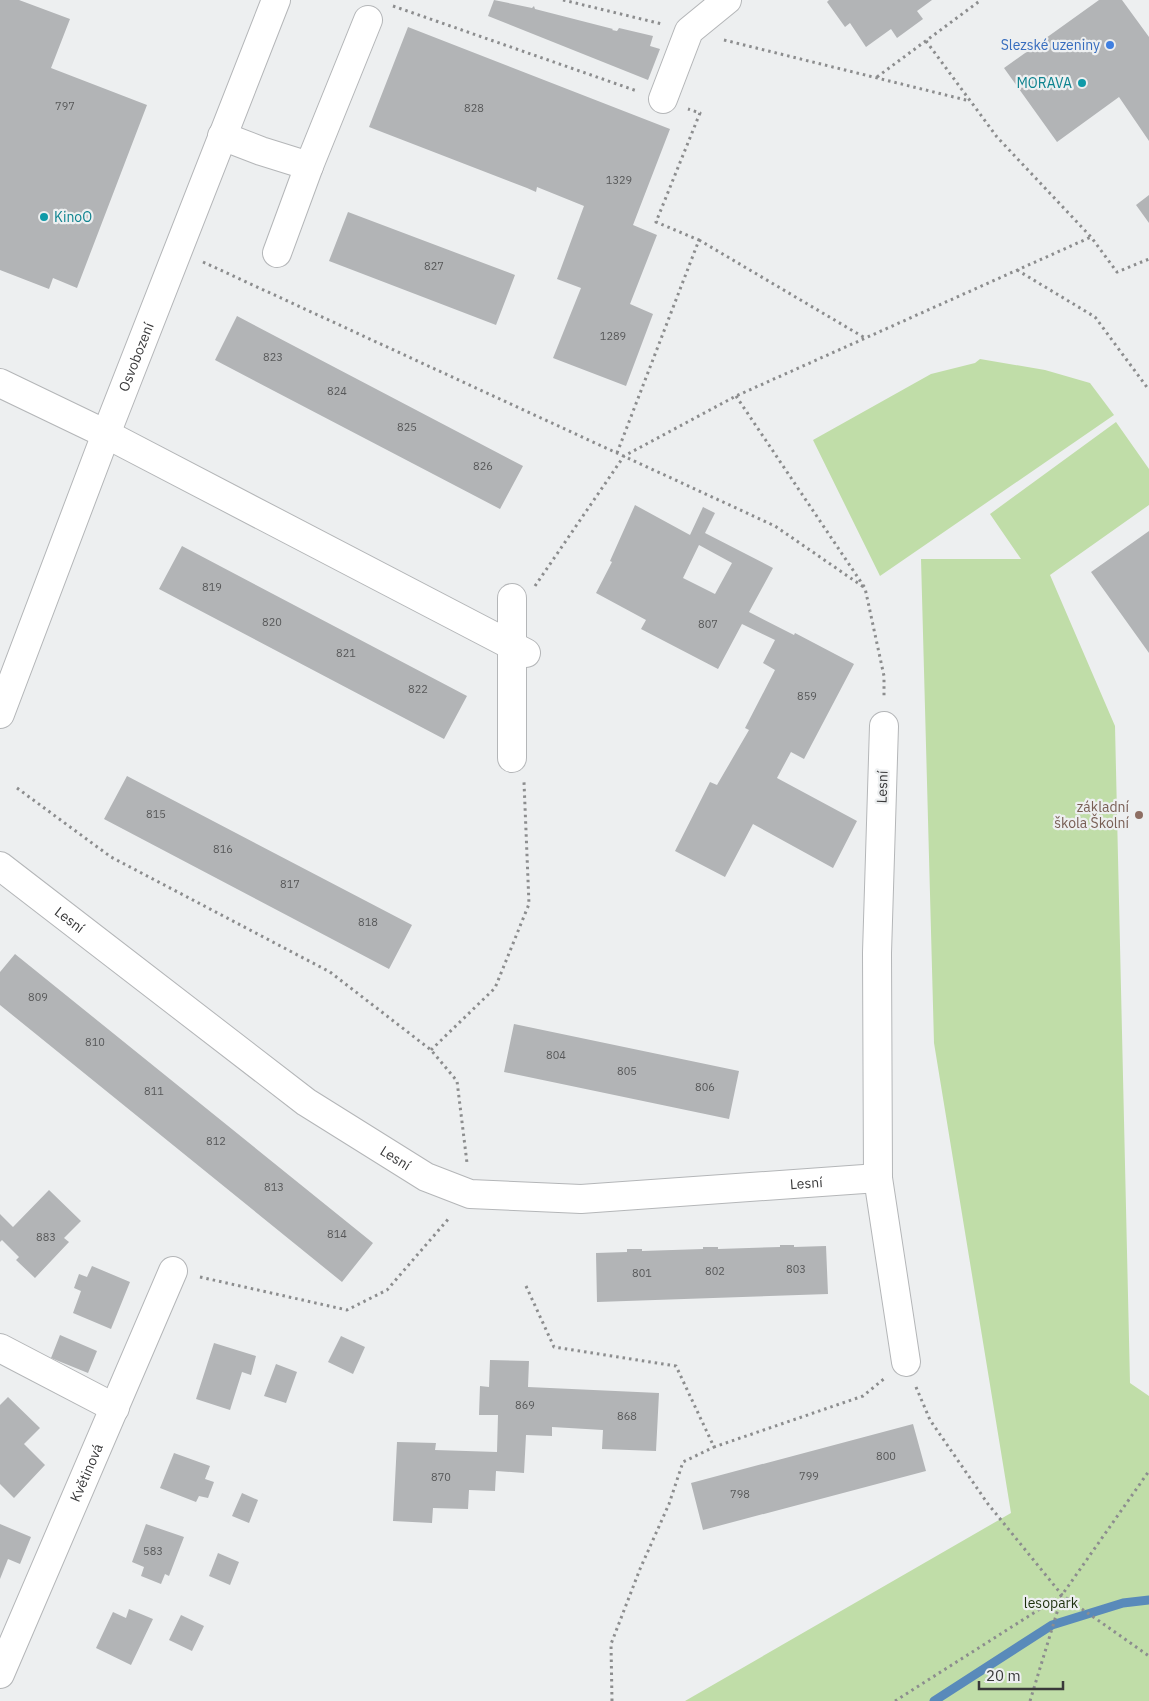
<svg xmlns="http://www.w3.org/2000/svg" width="1149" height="1701" font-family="'IBM Plex Sans',sans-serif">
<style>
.green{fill:#c0dda8}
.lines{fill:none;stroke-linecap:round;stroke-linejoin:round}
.stream{stroke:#598aba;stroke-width:9}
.building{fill:#b2b4b6;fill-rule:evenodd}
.minor-casing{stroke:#b4b6b8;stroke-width:30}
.path{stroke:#8c8d8e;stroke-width:3;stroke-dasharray:2.5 4;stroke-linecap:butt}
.minor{stroke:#fff;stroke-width:28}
.shop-dot{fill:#3f7fe0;stroke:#edeff0;stroke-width:2}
.culture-dot{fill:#0f9aa8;stroke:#edeff0;stroke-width:2}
.education-dot{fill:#8d6e63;stroke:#edeff0;stroke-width:2}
.labels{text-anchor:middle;stroke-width:4.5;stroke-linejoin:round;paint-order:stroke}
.number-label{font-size:11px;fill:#575859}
.shop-label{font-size:14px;fill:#366cbe;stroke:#edeff0;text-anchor:end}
.culture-label{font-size:14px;fill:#0d838f;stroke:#edeff0;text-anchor:end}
.street-label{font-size:14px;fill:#39393a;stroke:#edeff0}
.education-label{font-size:14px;fill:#785e54;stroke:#edeff0;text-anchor:end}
.park-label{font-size:14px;fill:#1e300d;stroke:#edeff0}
</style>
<rect width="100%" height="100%" fill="#edeff0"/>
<path class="green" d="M980 359 1045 370 1090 383 1114 415 880 576 813 440 931 374 975 363Z
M1116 422 1149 469V505L1050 575 1115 726 1130 1383 1149 1396V1701H685L1011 1513 934 1043 921 559H1021L990 514Z"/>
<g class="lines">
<path class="stream" d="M934 1701 1052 1625 1123 1603 1149 1600"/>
</g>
<path class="building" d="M0 0H19L70 19 51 68 147 105 77 288 53 278 49 289 0 270Z
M494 0 532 8 534 6 535 9 613 29 612 30 617 31 619 28 653 36 650 46 660 49 648 80 488 16Z
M829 0H932L917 11 923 19 897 38 891 29 866 47 850 23 845 27 827 2Z
M1099 0H1122L1149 37V141L1119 97 1057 142 1004 68Z
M408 27 670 129 633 225 657 235 630 304 653 314 626 386 553 358 581 288 557 279 584 206 537 187 536 192 527 188 369 127Z
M1149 195V223L1136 205Z
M348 212 515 275 496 325 329 261Z
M237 316 523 466 500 509 215 360Z
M635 505 690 535 703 507 715 513 705 533 773 568 749 612 794 635 795 633 854 664 804 759 791 752 777 778 857 821 833 868 753 824 725 877 675 851 710 782 717 785 749 730 745 728 775 670 763 663 775 640 742 624 718 669 641 629 646 620 596 593 612 562 610 561ZM699 545 732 563 715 594 683 578Z
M1149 531V653L1091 572Z
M182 546 467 696 444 739 159 589Z
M127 776 412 925 389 969 104 819Z
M15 954 373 1243 342 1282 0 1005V972Z
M514 1024 739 1071 729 1119 504 1072Z
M49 1190 81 1221 64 1238 69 1242 35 1278 16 1260 19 1257 2 1240 0 1242V1214L13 1227Z
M780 1245H794V1247L826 1246 828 1294 597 1302 596 1253 627 1252V1249H642V1251L703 1249V1247H718V1249L780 1247Z
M92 1266 130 1282 111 1329 73 1313 81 1291 74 1288 79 1274 87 1277Z
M60 1335 97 1351 88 1373 51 1358Z
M341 1336 365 1347 353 1374 328 1362Z
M214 1343 256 1356 251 1375 242 1372 230 1410 196 1399Z
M490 1360 529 1361 528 1387 659 1393 656 1451 602 1449 603 1430 552 1427V1436L526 1435 524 1473 496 1471 495 1491 469 1490 468 1509 433 1508 432 1523 393 1521 397 1442 436 1443 435 1450 497 1452 498 1415H479L480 1386 489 1387Z
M276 1364 297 1372 286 1403 264 1396Z
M8 1397 40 1428 24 1444 45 1465 14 1498 0 1484V1405Z
M913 1424 926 1471 703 1530 691 1483Z
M174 1453 210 1466 205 1479 214 1482 208 1498 199 1496 196 1502 160 1488Z
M242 1493 258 1500 249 1523 232 1516Z
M0 1524 31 1537 20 1564 8 1559 0 1579Z
M146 1524 184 1537 169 1576 165 1574 161 1584 141 1576 144 1567 132 1562Z
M218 1553 239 1562 230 1585 209 1576Z
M129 1609 153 1619 131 1665 96 1648 113 1612 126 1618Z
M181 1615 204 1626 192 1651 169 1640Z"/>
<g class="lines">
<g class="minor-casing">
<g id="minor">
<path d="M663 99 689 31 727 0"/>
<path d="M222 136 261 151 309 166"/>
<path d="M277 253 309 166 368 20"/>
<path d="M0 383 106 434 526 653"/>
<path id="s1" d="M0 714 106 434 276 0"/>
<path d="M884 726 877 953 878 1178 906 1362"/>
<path d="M512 758V598"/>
<path id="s2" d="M0 866 306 1102 426 1177 470 1194 581 1199 878 1178"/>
<path d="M0 1348 115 1408"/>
<path id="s3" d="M0 1674 173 1271"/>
</g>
</g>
<path class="path" d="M563 0 662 24
M393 6 637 91
M724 40 970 101
M926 41 997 137 1091 237 1117 272 1149 259
M877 77 981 0
M699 240 865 338
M203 262 775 526 865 588
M1017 270 1095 317 1149 390
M736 396 865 588 884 676V699
M617 453 699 240 656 222 700 113 688 109
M535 586 624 456 736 396 1091 237
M17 788 111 857 330 972 431 1050 457 1081 467 1163
M431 1050 495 988 529 904 524 782
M200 1277 347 1310 387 1290 450 1217
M526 1286 554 1347 676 1366 714 1447 863 1396 885 1378
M916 1387 930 1420 988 1504 1062 1595 1149 1656
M612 1701 611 1644 640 1569 669 1504 683 1462 714 1447
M895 1701 1062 1595 1149 1471
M1030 1701 1062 1596"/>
<use href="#minor" class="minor"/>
</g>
<circle class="shop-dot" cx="1110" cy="45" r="5"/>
<g class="culture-dot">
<circle cx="1082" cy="83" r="5"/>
<circle cx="44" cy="217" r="5"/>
</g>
<circle class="education-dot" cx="1139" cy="815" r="5"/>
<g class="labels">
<g class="number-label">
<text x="65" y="110">797</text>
<text x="474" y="112">828</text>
<text x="619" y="184">1329</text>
<text x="434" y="270">827</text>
<text x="613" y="340">1289</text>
<text x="273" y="361">823</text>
<text x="337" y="395">824</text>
<text x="407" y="431">825</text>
<text x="483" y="470">826</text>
<text x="212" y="591">819</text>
<text x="272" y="626">820</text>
<text x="708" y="628">807</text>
<text x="346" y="657">821</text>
<text x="418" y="693">822</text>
<text x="807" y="700">859</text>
<text x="156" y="818">815</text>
<text x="223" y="853">816</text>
<text x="290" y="888">817</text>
<text x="368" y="926">818</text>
<text x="38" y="1001">809</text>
<text x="95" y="1046">810</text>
<text x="556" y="1059">804</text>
<text x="627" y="1075">805</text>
<text x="705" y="1091">806</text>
<text x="154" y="1095">811</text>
<text x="216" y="1145">812</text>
<text x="274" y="1191">813</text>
<text x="337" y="1238">814</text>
<text x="46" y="1241">883</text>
<text x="796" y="1273">803</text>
<text x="715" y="1275">802</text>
<text x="642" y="1277">801</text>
<text x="525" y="1409">869</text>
<text x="627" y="1420">868</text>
<text x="886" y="1460">800</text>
<text x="809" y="1480">799</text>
<text x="441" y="1481">870</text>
<text x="740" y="1498">798</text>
<text x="153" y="1555">583</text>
</g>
<g class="shop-label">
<text x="1100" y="50">Slezské uzeniny</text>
</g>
<g class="culture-label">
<text x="1072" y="88">MORAVA</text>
<text x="54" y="222" text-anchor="start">KinoO</text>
</g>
<g class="street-label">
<text dy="5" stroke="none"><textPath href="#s1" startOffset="382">Osvobození</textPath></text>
<text transform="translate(882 787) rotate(-88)" y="5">Lesní</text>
<text dy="5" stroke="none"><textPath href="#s2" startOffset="88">Lesní</textPath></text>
<text dy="5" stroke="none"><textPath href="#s2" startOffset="492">Lesní</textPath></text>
<text dy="5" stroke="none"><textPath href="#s2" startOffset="912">Lesní</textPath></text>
<text dy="5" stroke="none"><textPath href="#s3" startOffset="219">Květinová</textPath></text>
</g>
<g class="education-label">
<text x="1129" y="812">základní<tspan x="1129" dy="16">škola Školní</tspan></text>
</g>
<g class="park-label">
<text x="1051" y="1608">lesopark</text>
</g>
</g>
<path d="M979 1681v8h84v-8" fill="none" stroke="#39393a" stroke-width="2.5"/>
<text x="986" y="1681" font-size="15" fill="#39393a" stroke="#edeff0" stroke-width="4" paint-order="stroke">20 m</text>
</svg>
